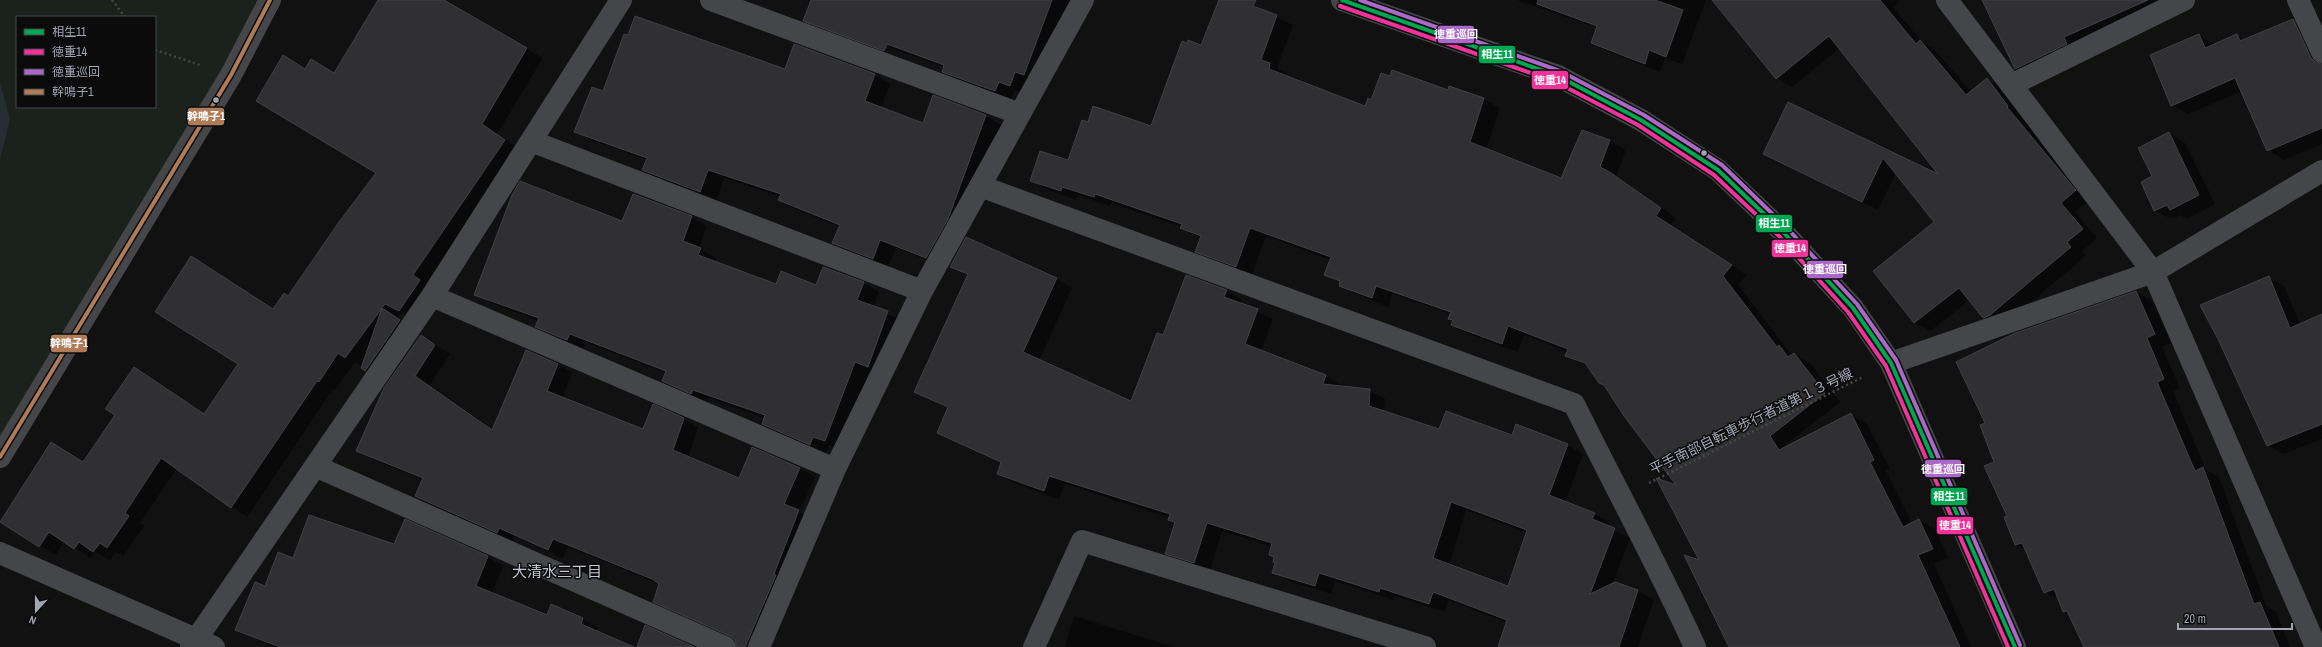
<svg xmlns="http://www.w3.org/2000/svg" width="2322" height="647" font-family="'Archivo Narrow','Noto Sans JP',sans-serif">
<style>
.green{fill:#1b211b;fill-rule:evenodd}
.water{fill:#262e34}
.shadow{fill:#0007;fill-rule:evenodd}
.building{fill:#303032;stroke:#404145;fill-rule:evenodd}
.lines{fill:none;stroke-linecap:round;stroke-linejoin:round}
.path{stroke:#47484c;stroke-width:2.5;stroke-dasharray:2 3;stroke-linecap:butt}
.minor{stroke:#45464a;stroke-width:22}
.tertiary{stroke:#45464a;stroke-width:22}
.bus-1-casing{stroke:#0b0b0c;stroke-width:7}
.bus-2-casing{stroke:#0b0b0c;stroke-width:7}
.bus-3-casing{stroke:#0b0b0c;stroke-width:7}
.bus-4-casing{stroke:#0b0b0c;stroke-width:7}
.bus-1{stroke:#00a651;stroke-width:4}
.bus-2{stroke:#ef339a;stroke-width:4}
.bus-3{stroke:#ac68c9;stroke-width:4}
.bus-4{stroke:#b07c57;stroke-width:4}
.bus-dot{fill:#a1a6b3;stroke:#0b0b0c;stroke-width:1.5}
.labels{text-anchor:middle;stroke-width:3;stroke-linejoin:round;paint-order:stroke}
.street-label{font-size:14px;fill:#a1a6b3;stroke:#0b0b0c}
.neighbourhood-label{font-size:15px;fill:#c2c5cf;stroke:#0b0b0c}
.line-badge{stroke:#0b0b0c;stroke-width:1.5}
.badge-label{font-size:11px;text-anchor:middle;font-weight:bold;fill:#fff}
</style>
<rect width="100%" height="100%" fill="#111"/>
<path class="green" d="M0 0H268L0 452ZM17 17H155V107H17Z"/>
<path class="water" d="M0 83 10 119 0 159Z"/>
<path class="shadow" d="M379 0H443L543 58 497 134 520 150 415 319 402 312 397 318 412 328 378 378 355 362 335 390 333 389 247 517 177 468 140 523 144 526 123 556 116 552 110 560 95 552 91 558 64 541 56 555 40 546 84 463 116 415 134 368 205 415 274 310 289 297 378 172 306 70 334 74Z
M807 0H1082L1026 94 1015 90 1011 100 959 81 943 71 944 67 893 49 877 39 881 28Z
M1220 0H1243L1293 25 1277 68 1286 73 1285 77 1366 107 1372 101 1448 91 1450 87 1484 99 1500 108 1486 150 1562 179 1583 131 1610 141 1626 150 1616 176 1676 218 1671 225 1747 275 1738 285 1790 353 1810 363 1840 402 1785 445 1786 447 1851 415 1867 424 1890 469 1886 471 1912 523 1919 520 1935 529 1948 558 1934 564 1971 647H1730L1678 487 1606 386 1589 367 1566 355 1568 352 1524 335 1518 352 1468 334 1452 325 1454 321 1449 318 1451 314 1392 294 1388 307 1356 294 1326 274 1331 260 1266 236 1252 275 1212 260 1196 251 1201 238 1182 227 1111 203 1110 206 1078 195 1077 200 1048 190 1032 180 1068 161 1088 123 1151 127 1202 46Z
M1517 0H1706L1682 64 1665 58 1660 72 1607 51 1592 43 1597 28Z
M1713 0H1901L1893 7 1922 42 1935 50 1971 92 1987 80 2002 88 2090 200 2075 212 2097 238 2082 251 2086 256 2005 324 1999 326 1984 317 1970 300 1930 331 1915 322 1935 223 1896 173 1878 210 1764 154 1789 103 1942 176 1840 48 1792 87 1777 78Z
M1983 0H2162L2031 77 2016 68Z
M2199 35 2215 44 2237 35 2245 40 2322 114V144L2284 160 2268 150 2242 91 2188 114 2172 105Z
M793 48 875 75 890 84 881 108 924 124 934 97 986 116 1001 125 963 228 942 266 896 248 888 267 849 252 834 243 840 227 795 209 780 200 781 197 724 178 716 201 659 179 643 170 647 160 591 140 575 131 604 92 785 70Z
M2169 133 2185 143 2215 204 2187 219 2180 215 2171 219 2155 210 2153 177Z
M691 217 707 226 699 248 716 258 715 262 776 285 817 287 863 283 879 292 873 307 903 321 883 375 870 370 841 450 829 445 826 453 763 424 765 418 708 398 707 402 663 381 666 373 585 342 583 348 536 326 539 321 491 303 476 294 623 222Z
M951 266 1057 279 1072 288 1039 360 1131 403 1164 336 1187 276 1227 291 1242 300 1241 304 1273 319 1261 351 1326 376 1341 385V387L1369 390 1385 399 1384 412 1440 431 1513 436 1517 425 1568 445 1583 454 1565 502 1594 514 1610 523 1608 527 1630 538 1613 584 1615 583 1638 591 1654 600 1638 647H1515L1508 623 1448 600 1445 612 1395 596 1394 600 1335 581 1331 594 1289 581 1273 572 1276 563 1273 547 1222 531 1210 571 1182 562 1166 553 1176 523 1169 519 1170 518 1065 484 1059 499 1014 483 998 474 1002 463 938 432 948 408 916 392 968 276ZM1466 510 1527 533 1509 587 1449 565Z
M2268 277 2284 286 2300 324 2322 315V439L2283 454 2267 445 2220 341Z
M2136 292 2152 301 2171 343 2162 347 2180 388 2173 391 2206 470 2219 477 2266 606 2276 612 2290 647H2085L2070 615 2064 612 2060 601 2045 592 2027 551 2016 545 2005 518 2009 516 1986 423Z
M421 336 450 354 430 385 493 430 557 364 572 373 562 398 644 430 683 419 698 427 688 458 740 479 799 468 815 477 799 512 814 520 768 638 730 622 725 634 654 601 660 584 568 547 563 558 514 536 513 541 431 505 416 496 423 480 372 459 357 450Z
M394 546 488 557 503 566 492 593 547 616 583 619 598 628 596 632 633 647H274L236 630 266 587 294 560Z
M1074 616 1171 646 1173 647H1065Z"/>
<path class="building" d="M378 0H444L527 48 482 124 505 140 413 275 420 280 399 311 385 304 345 358 338 353 319 382 317 381 231 508 161 458 125 513 129 516 107 548 100 543 93 552 79 542 74 549 49 532 39 547 0 522 51 442 83 462 115 415 105 409 134 367 204 414 238 364 155 312 191 256 273 309 284 293 288 296 339 222 376 173 256 101 283 55 305 69 311 59 334 73Z
M811 0H1052L1024 75 1015 72 1010 86 999 82 995 91 942 72 944 65 887 44 884 51 803 21Z
M1219 0H1256L1253 6 1277 15 1261 60 1270 63 1269 69 1365 106 1368 98 1371 100 1381 73 1390 76 1392 70 1448 90 1449 86 1484 98 1470 142 1561 178 1582 130 1610 140 1600 167 1608 171 1661 208 1656 216 1732 265 1723 276 1777 347 1779 345 1788 357 1794 353 1825 393 1770 436 1779 450 1851 413 1874 460 1870 462 1903 527 1919 519 1933 549 1918 555 1960 647H1729L1684 555 1699 560 1656 478 1676 485 1624 416 1604 385 1599 383 1585 363 1565 356 1568 349 1508 326 1502 344 1451 325 1453 320 1448 319 1451 312 1376 286 1372 298 1339 286 1340 281 1324 275 1331 257 1250 228 1236 267 1195 252 1201 236 1180 228 1182 224 1095 194 1094 197 1062 187 1061 191 1030 181 1040 151 1068 160 1082 120 1088 122 1093 106 1151 126 1182 41 1187 43 1188 40 1201 45Z
M1538 0H1655L1683 10 1666 57 1649 50 1645 64 1591 43 1597 26 1537 4Z
M1712 0H1880L1916 44 1920 40 1966 95 1987 78 2008 106 2007 107 2070 183 2076 190 2061 203 2083 229 2067 242 2071 247 1990 315 1983 318 1959 288 1914 323 1873 271 1934 222 1883 158 1862 202 1763 154 1788 102 1938 174 1829 36 1776 79Z
M1982 0H2148L2064 37 2067 44 2015 69Z
M635 16 785 69 794 44 875 74 865 101 923 123 933 95 986 115 948 219 926 258 880 240 873 259 832 243 840 225 778 200 781 194 708 170 700 192 642 170 647 158 574 132 592 87 603 91 624 34 628 35Z
M2293 19 2311 58 2315 62 2322 64V128L2267 151 2235 78 2171 106 2150 55 2199 34 2205 48 2237 34 2240 41Z
M2169 132 2199 195 2170 210 2167 205 2154 211 2141 182 2152 176 2138 148Z
M520 181 622 221 633 194 692 216 683 241 701 248 698 255 776 284 781 271 816 285 823 267 864 282 857 300 888 311 868 367 855 362 825 441 813 437 810 445 762 424 765 415 693 390 691 394 662 381 666 371 570 334 567 340 535 327 539 318 474 295 512 195Z
M966 237 1057 278 1023 352 1131 401 1157 333 1163 335 1186 275 1227 290 1224 297 1258 309 1245 344 1326 375 1323 384 1370 389 1369 406 1439 429 1446 411 1512 435 1516 424 1568 444 1549 495 1595 513 1592 519 1615 528 1590 594 1615 582 1638 590 1619 647H1498L1507 620 1433 592 1429 604 1380 588 1379 592 1319 573 1315 586 1272 573 1275 563 1273 562 1274 557 1269 555 1272 543 1207 523 1194 563 1165 554 1175 522 1168 520 1170 514 1049 476 1044 491 997 474 1001 462 937 433 948 407 914 392 968 274 950 267ZM1451 502 1527 530 1508 586 1433 558Z
M2269 276 2290 328 2322 314V424L2267 446 2219 341 2200 305Z
M2136 291 2155 334 2147 338 2164 379 2157 382 2195 471 2203 467 2254 604 2260 602 2279 647H2084L2067 611 2063 612 2054 589 2044 593 2022 543 2015 545 2004 517 2007 516 1984 466 1994 462 1980 425 1985 423 1956 362 2013 334Z
M382 308 400 320 365 371 361 368Z
M421 335 435 345 415 376 492 430 526 350 558 364 547 391 643 429 653 404 684 418 673 450 739 478 752 447 800 468 784 504 799 510 774 574 776 575 745 647H737L735 640 730 636 653 602 659 584 652 579 553 539 548 550 499 528 497 533 415 496 423 478 356 451 384 388Z
M309 515 394 544 405 519 488 556 476 586 547 615 551 604 583 618 581 624 634 647H280L235 630 255 582 265 586 278 552 293 558Z
M645 625 694 647H637Z"/>
<g class="lines">
<path class="path" d="M112 0 125 17
M155 50 200 65
M1649 483 1863 377"/>
<path class="minor" d="M711 0 1020 114
M1947 0 2153 272 2316 647
M2298 0 2322 52
M2011 85 2184 0
M531 141 922 291
M980 186 1574 404C1614 485 1658 565 1695 647
M432 296 835 469
M1891 363 2153 272 2322 171
M315 466 725 647
M0 553 214 647
M191 647 432 296 621 0
M759 647 835 469 922 291 1083 0
M1034 647 1082 541 1425 647"/>
<path class="tertiary" d="M1342 0 1558 76 1641 120 1718 170 1783 232 1853 308 1891 363 2015 647
M0 457 231 75 270 0"/>
<g class="bus-1-casing">
<path id="bus-1" d="M1342 0 1558 76 1641 120 1718 170 1783 232 1853 308 1891 363 2015 647"/>
</g>
<g class="bus-2-casing">
<path id="bus-2" d="M1340 6 1556 82 1638 125 1714 175 1779 236 1848 312 1886 366 2008 647"/>
</g>
<g class="bus-3-casing">
<path id="bus-3" d="M1360 0 1560 71 1644 115 1722 165 1787 228 1857 304 1896 360 2020 645"/>
</g>
<g class="bus-4-casing">
<path id="bus-4" d="M0 457 231 75 270 0"/>
</g>
<use href="#bus-1" class="bus-1"/>
<use href="#bus-2" class="bus-2"/>
<use href="#bus-3" class="bus-3"/>
<use href="#bus-4" class="bus-4"/>
</g>
<g class="bus-dot">
<circle cx="216" cy="100" r="3.5"/>
<circle cx="1704" cy="153" r="3.5"/>
</g>
<g class="labels">
<g class="street-label">
<text transform="translate(1751 421) rotate(-26)" y="5">平手南部自転車歩行者道第１３号線</text>
</g>
<g class="neighbourhood-label">
<text x="557" y="577">大清水三丁目</text>
</g>
</g>
<g class="line-badge">
<rect x="1437" y="25" width="38" height="19" rx="4" fill="#ac68c9"/>
<rect x="1478" y="45" width="38" height="19" rx="4" fill="#00a651"/>
<rect x="1531" y="70" width="38" height="20" rx="4" fill="#ef339a"/>
<rect x="187" y="107" width="38" height="19" rx="4" fill="#b07c57"/>
<rect x="1755" y="214" width="38" height="19" rx="4" fill="#00a651"/>
<rect x="1771" y="239" width="38" height="19" rx="4" fill="#ef339a"/>
<rect x="1806" y="260" width="38" height="19" rx="4" fill="#ac68c9"/>
<rect x="50" y="334" width="38" height="19" rx="4" fill="#b07c57"/>
<rect x="1924" y="459" width="38" height="19" rx="4" fill="#ac68c9"/>
<rect x="1930" y="487" width="38" height="19" rx="4" fill="#00a651"/>
<rect x="1936" y="516" width="38" height="19" rx="4" fill="#ef339a"/>
</g>
<g class="badge-label">
<text x="1456" y="38">徳重巡回</text>
<text x="1497" y="58">相生11</text>
<text x="1550" y="84">徳重14</text>
<text x="206" y="120">幹鳴子1</text>
<text x="1774" y="227">相生11</text>
<text x="1790" y="252">徳重14</text>
<text x="1825" y="273">徳重巡回</text>
<text x="69" y="347">幹鳴子1</text>
<text x="1943" y="473">徳重巡回</text>
<text x="1949" y="500">相生11</text>
<text x="1955" y="529">徳重14</text>
</g>
<rect x="16" y="16" width="140" height="92" fill="#0b0b0c" stroke="#47494f"/>
<rect x="24" y="29" width="20" height="6" fill="#00a651" stroke="#47494f"/>
<text x="52" y="36" font-size="12" fill="#a1a6b3">相生11</text>
<rect x="24" y="49" width="20" height="6" fill="#ef339a" stroke="#47494f"/>
<text x="52" y="56" font-size="12" fill="#a1a6b3">徳重14</text>
<rect x="24" y="69" width="20" height="6" fill="#ac68c9" stroke="#47494f"/>
<text x="52" y="76" font-size="12" fill="#a1a6b3">徳重巡回</text>
<rect x="24" y="89" width="20" height="6" fill="#b07c57" stroke="#47494f"/>
<text x="52" y="96" font-size="12" fill="#a1a6b3">幹鳴子1</text>
<g transform="translate(36 611) rotate(201)" stroke="#0b0b0c" stroke-width="3" paint-order="stroke">
<path d="M0-3L7 15L0 10L-7 15Z" fill="#a1a6b3"/>
<text y="-6" font-size="11" font-weight="bold" text-anchor="middle" fill="#a1a6b3">N</text>
</g>
<path d="M2178 623v6h114v-6" fill="none" stroke="#a1a6b3" stroke-width="2"/>
<text x="2184" y="623" font-size="12" fill="#a1a6b3" stroke="#0b0b0c" stroke-width="3" paint-order="stroke">20 m</text>
</svg>
